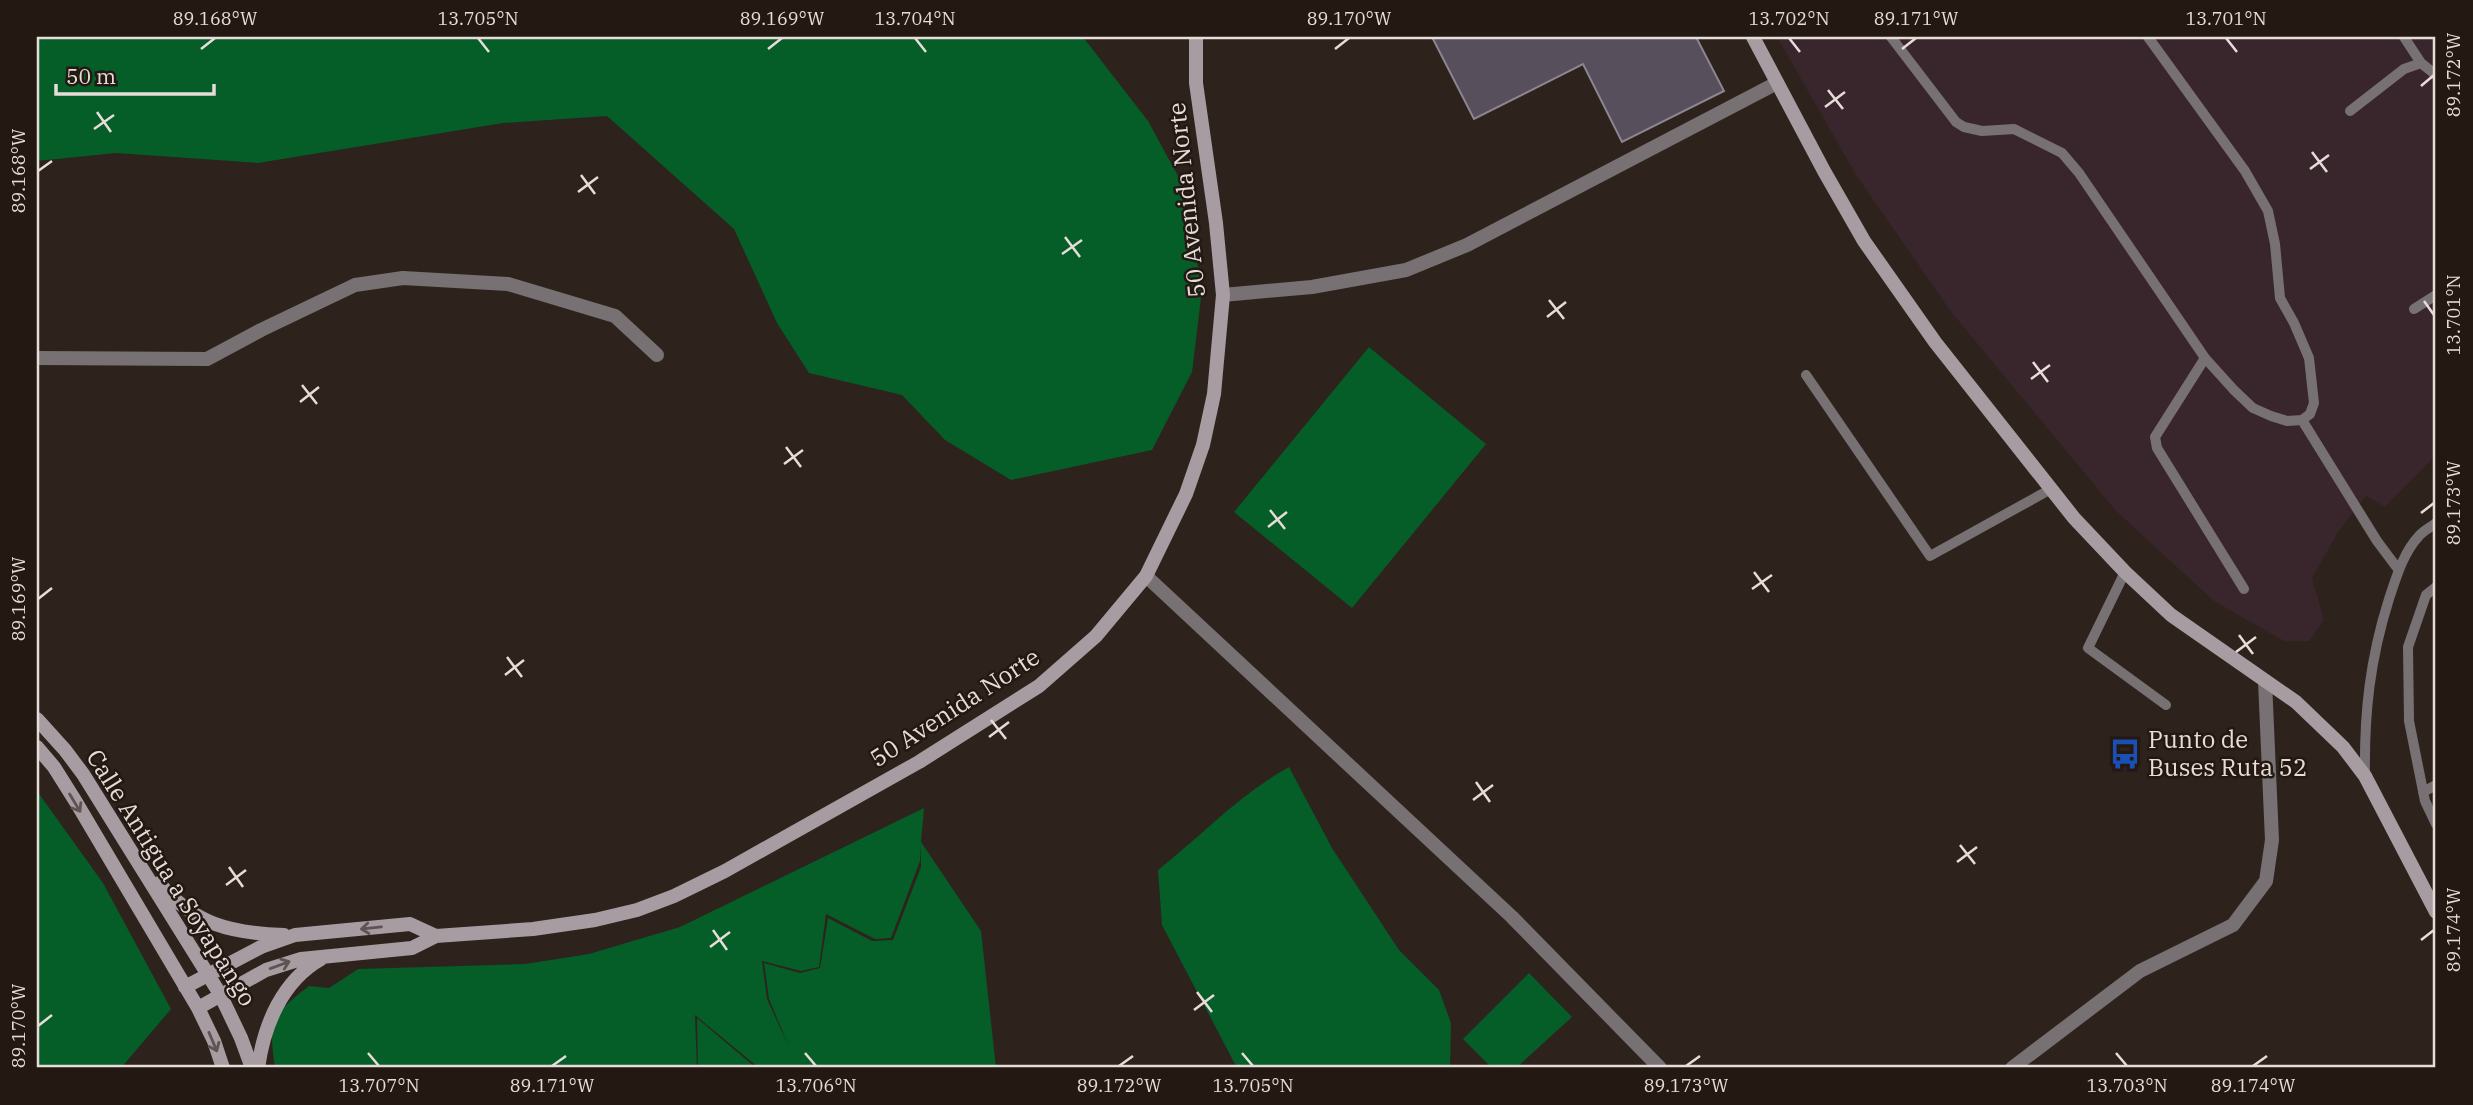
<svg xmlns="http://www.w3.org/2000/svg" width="2473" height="1105" font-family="'IBM Plex Serif',serif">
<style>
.industrial{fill:#39262c}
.green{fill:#055d28;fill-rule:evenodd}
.building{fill:#574f5b;stroke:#8d8592;stroke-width:2}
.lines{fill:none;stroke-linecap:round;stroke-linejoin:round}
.lane{stroke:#777174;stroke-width:10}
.street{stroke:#777174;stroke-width:14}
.secondary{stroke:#a79ca1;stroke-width:14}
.oneway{stroke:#5f5353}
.ticks{fill:none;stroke:#e6ddd9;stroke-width:2.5}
.labels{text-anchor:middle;stroke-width:5;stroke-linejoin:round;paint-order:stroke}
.street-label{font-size:24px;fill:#e6ddd9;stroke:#241813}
.poi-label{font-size:24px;fill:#e6ddd9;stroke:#241813;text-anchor:start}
.neatline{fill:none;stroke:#e6ddd9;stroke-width:2.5}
.ticks-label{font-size:18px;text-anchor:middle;fill:#e6ddd9}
</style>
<rect width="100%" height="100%" fill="#2e221c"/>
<path class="industrial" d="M1777 37H2436V455L2385 507 2366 496 2338 532 2312 578 2324 620 2309 641H2284L2214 601 2116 511 1952 313 1856 175Z"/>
<path class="green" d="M37 37H1083L1148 121 1184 187 1202 290 1192 372 1152 450 1011 480 945 440 902 395 809 373 777 323 734 229 607 116 503 123 258 163 116 153 37 161Z
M1369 347 1486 444 1352 608 1234 512Z
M1289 767 1332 848 1399 950 1439 990 1451 1023 1450 1068H1237L1162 925 1158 870C1202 835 1240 794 1289 767Z
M37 791 103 883 171 1009 121 1068H37Z
M924 808 921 842 981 931 996 1068H759L695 1015 697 1068H275C268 1022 272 1014 309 986L329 988 358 969 525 964 589 954 680 927ZM921 845V867L893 940 872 941 828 918 820 968 800 973 764 963 769 999 789 1047 767 999 762 961 801 971 819 967 826 914 875 939 891 938 920 861Z
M1529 973 1572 1017 1516 1068H1492L1463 1039Z
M697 1018 756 1068H698Z"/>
<path class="building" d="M1432 37H1696L1724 91 1622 142 1583 64 1474 119Z"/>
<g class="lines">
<path class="lane" d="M1891 37 1956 122 1964 127 1982 131 2014 129 2062 153 2079 173 2205 358 2233 389 2253 408 2271 416 2287 421 2302 420 2310 414 2314 403 2309 358 2294 323 2280 298 2275 244 2268 211 2245 171 2148 37
M2404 37 2421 63
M2350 111 2404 69 2421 63 2436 75
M2414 309 2436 295
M2205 358 2155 437 2157 448 2244 589
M1806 375 1930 556 2051 489
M2302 420 2377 541 2398 569
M2125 572 2088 648 2166 705
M2436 587 2426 595 2408 647 2409 721 2425 801 2436 824
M2365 776C2364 713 2370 659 2389 599 2396 578 2403 553 2419 536 2423 531 2431 527 2436 523
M2423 792 2436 785"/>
<path class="street" d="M1223 295 1312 287 1406 270 1467 245 1777 83
M37 358 207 359 261 330 355 285 403 278 508 284 615 316 657 355
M1146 576 1512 917 1660 1068
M2012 1068 2140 971 2233 925 2266 881 2272 840 2265 681"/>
<path class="secondary" d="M1753 37 1824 171 1864 241 1935 342 2074 518 2125 572 2171 615 2296 702 2343 747 2365 776 2436 912
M37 719 65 750 83 774 220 994 241 1038 252 1068
M37 747 54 767 76 802 198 1008 214 1041 223 1068
M159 883C195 925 231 933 284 935
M185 987 261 947 295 935 410 924 436 936
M198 1008 266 970 301 959 412 948 436 936 533 929 595 920 637 910 674 896 725 871 919 762 1039 686 1096 636 1146 576 1186 494 1203 445 1214 394 1223 295 1216 223 1196 83V37
M258 1068C264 1025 282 981 321 959"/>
</g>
<defs><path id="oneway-shaft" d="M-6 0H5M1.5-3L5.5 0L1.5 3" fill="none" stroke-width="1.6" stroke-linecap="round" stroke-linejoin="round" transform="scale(1.75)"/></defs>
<g class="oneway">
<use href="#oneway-shaft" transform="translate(75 803) rotate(59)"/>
<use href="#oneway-shaft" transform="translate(371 928) rotate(174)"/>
<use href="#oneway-shaft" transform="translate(280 965) rotate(-20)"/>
<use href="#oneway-shaft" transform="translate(213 1042) rotate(67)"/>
</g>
<path class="ticks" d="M478 38 489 52M915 38 926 52M1789 38 1800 52M2226 38 2237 52M201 49 215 38M768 49 782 38M1335 49 1349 38M1902 49 1916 38M2421 86 2434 75M1828 90 1843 109M1825 107 1845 92M97 112 111 132M94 129 114 115M2312 152 2327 172M2310 169 2329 155M38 171 52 161M581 175 595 194M578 192 598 177M1065 237 1080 257M1062 254 1082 240M1549 300 1564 319M2424 301 2434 315M1547 317 1566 302M2033 362 2048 382M2031 379 2050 365M302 385 317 404M300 402 319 387M786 447 801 467M784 464 803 450M1270 510 1285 529M2421 513 2434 503M1268 527 1287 512M1754 572 1769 592M1752 589 1772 575M38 599 52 588M2239 635 2253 654M2236 652 2256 637M507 657 522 677M505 675 524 660M991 720 1006 739M989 737 1009 722M1476 782 1490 802M1473 800 1493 785M1960 845 1975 864M1957 862 1977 847M229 867 243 887M226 885 246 870M713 930 727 950M2421 940 2434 930M710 947 730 932M1197 992 1212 1012M1194 1010 1214 995M38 1026 52 1015M368 1053 379 1066M805 1053 816 1066M1242 1053 1253 1066M2116 1053 2127 1066M552 1066 566 1056M1119 1066 1133 1056M1686 1066 1700 1056M2253 1066 2267 1056"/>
<defs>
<g id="bus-bare" transform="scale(2.415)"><path d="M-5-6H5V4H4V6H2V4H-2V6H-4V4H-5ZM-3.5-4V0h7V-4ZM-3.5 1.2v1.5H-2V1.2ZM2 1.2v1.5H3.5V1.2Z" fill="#1a4fb4" stroke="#241813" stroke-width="2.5" paint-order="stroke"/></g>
</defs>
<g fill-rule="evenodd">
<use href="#bus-bare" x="2125" y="754"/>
</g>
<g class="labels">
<g class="street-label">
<text transform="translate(1187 200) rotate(-96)" y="8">50 Avenida Norte</text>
<text transform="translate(955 708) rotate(-33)" y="8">50 Avenida Norte</text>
<text transform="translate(171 878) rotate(58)" y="8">Calle Antigua a Soyapango</text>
</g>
<g class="poi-label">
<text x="2148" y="748">Punto de<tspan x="2148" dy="28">Buses Ruta 52</tspan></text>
</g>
</g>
<rect width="2473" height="1105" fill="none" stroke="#241813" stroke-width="77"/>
<path d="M56 84v10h158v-10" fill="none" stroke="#e6ddd9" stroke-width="3.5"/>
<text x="66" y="84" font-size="21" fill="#e6ddd9" stroke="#241813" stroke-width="5" paint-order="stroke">50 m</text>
<rect x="38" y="38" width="2396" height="1028" class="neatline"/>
<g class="ticks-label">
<text x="215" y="25">89.168°W</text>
<text x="478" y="25">13.705°N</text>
<text x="782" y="25">89.169°W</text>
<text x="915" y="25">13.704°N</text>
<text x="1349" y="25">89.170°W</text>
<text x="1789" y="25">13.702°N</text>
<text x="1916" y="25">89.171°W</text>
<text x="2226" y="25">13.701°N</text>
<text transform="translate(2454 75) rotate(-90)" y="6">89.172°W</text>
<text transform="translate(19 171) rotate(-90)" y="6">89.168°W</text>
<text transform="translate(2454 315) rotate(-90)" y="6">13.701°N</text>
<text transform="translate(2454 503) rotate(-90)" y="6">89.173°W</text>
<text transform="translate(19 599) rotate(-90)" y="6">89.169°W</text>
<text transform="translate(2454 930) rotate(-90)" y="6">89.174°W</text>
<text transform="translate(19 1026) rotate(-90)" y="6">89.170°W</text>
<text x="379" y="1092">13.707°N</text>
<text x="552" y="1092">89.171°W</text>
<text x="816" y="1092">13.706°N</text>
<text x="1119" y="1092">89.172°W</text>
<text x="1253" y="1092">13.705°N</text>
<text x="1686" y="1092">89.173°W</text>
<text x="2127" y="1092">13.703°N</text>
<text x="2253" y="1092">89.174°W</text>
</g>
</svg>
